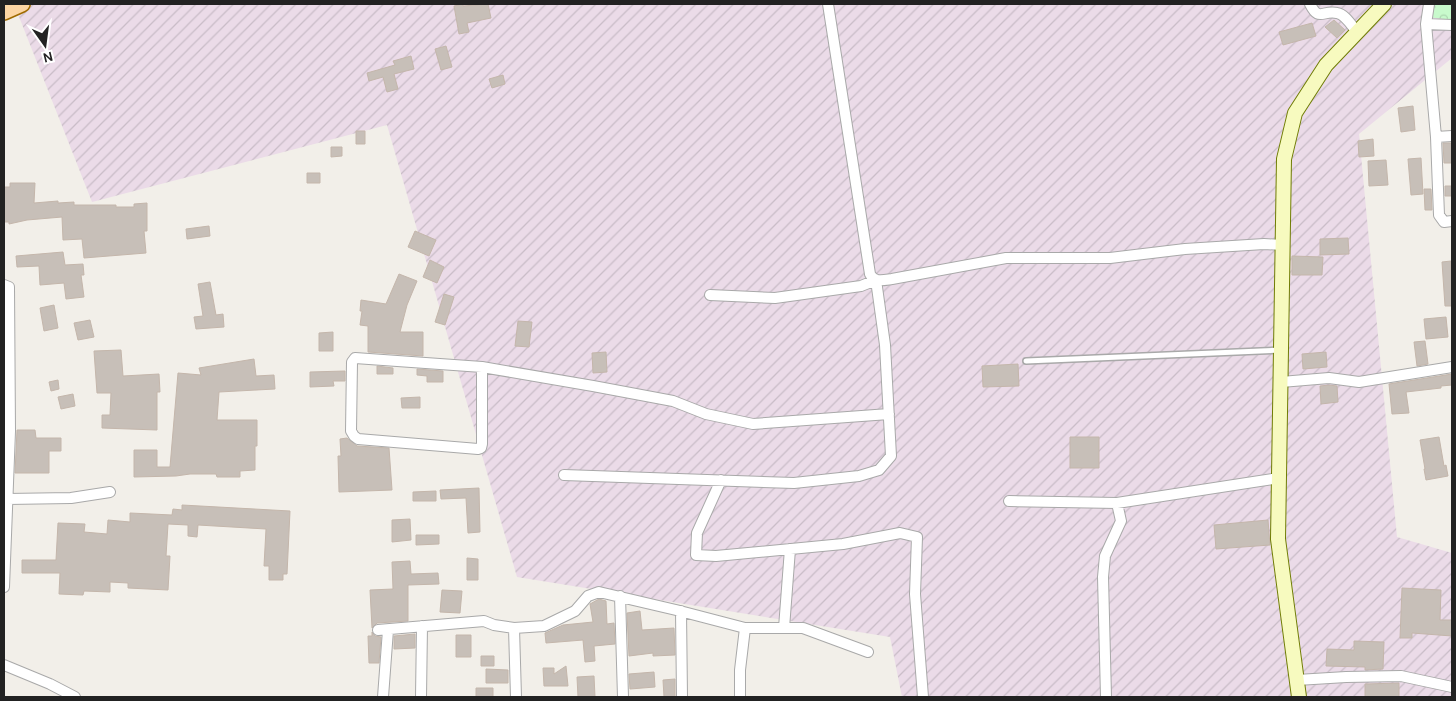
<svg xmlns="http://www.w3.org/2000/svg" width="1456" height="701" font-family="Karla,sans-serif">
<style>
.industrial{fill:url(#industrial-furrows)}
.park{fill:url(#park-crowns)}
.building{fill:#c7bfb8;stroke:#c4b6ab}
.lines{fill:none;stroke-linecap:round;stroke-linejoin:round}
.lane-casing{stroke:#a9a9a9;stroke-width:8}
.street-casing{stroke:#a9a9a9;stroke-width:12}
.secondary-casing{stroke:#707d05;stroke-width:16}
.primary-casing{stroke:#a06b00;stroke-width:18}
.lane{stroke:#fff;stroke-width:5}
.street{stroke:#fff;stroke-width:10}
.secondary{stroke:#f7fabf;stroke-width:14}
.primary{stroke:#fcd6a4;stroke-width:15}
</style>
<defs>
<pattern id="industrial-furrows" width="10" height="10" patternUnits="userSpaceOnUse" patternTransform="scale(1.25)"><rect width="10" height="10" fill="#ebdbe8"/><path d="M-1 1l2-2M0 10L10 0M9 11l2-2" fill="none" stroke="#c9bcc7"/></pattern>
<pattern id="park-crowns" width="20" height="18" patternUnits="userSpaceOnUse" patternTransform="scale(1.25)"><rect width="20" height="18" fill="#c8facc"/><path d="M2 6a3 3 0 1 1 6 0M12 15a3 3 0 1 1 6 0" fill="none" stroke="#acd6af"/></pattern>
</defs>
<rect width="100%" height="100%" fill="#f2efe9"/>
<path class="industrial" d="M14 4H1452V58L1359 134 1397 537 1452 553V697H902L890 637 517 577 387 125 92 202Z"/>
<path class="park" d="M1431 4H1452V20L1428 17Z"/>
<path class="building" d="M463 4V6L488 4 491 18 467 23 469 32 459 34 454 6Z
M1334 20 1345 30 1337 38 1325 27Z
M1312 23 1316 36 1283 45 1279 32Z
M446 46 452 67 441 70 435 49Z
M411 56 414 69 394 74 398 89 387 92 383 77 369 81 367 73 395 65 393 61Z
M503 75 505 84 492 88 489 79Z
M1413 106 1415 130 1401 132 1398 108Z
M356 131H365V144H356Z
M1373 139 1374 156 1359 157 1358 141Z
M1443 143H1452V163H1444Z
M331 147H342V156L331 157Z
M1421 158 1423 194 1411 195 1408 159Z
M1386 160 1388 185 1369 186 1368 161Z
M307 173H320V183H307Z
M10 183H35L34 203 58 201V203L74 202V205H116V207H134V204L147 203V231H144L146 253 84 258 82 239 63 240 62 217 27 220 9 224V222H4V187H10Z
M1445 186H1452V196H1445Z
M1424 189H1431L1432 210H1425Z
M209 226 210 236 187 239 186 229Z
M415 231 436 240 429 256 408 247Z
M1348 238 1349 254 1320 255V239Z
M63 252 65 265 83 264 84 275H81L84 297 66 299 64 283 40 285 39 266 17 267 16 256Z
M1292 256 1323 257 1322 275H1292Z
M430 260 444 267 437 283 423 277Z
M1451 261 1452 306H1445L1442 262Z
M399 274 417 281 407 305 400 332H423V356L368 352V326L360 325 362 311H360L361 300 386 304Z
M210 282 216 315 223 314 224 327 196 329 194 317 203 316 198 284Z
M444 294 454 297 445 325 435 322Z
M54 305 58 328 44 331 40 308Z
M1446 317 1448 337 1426 339 1424 319Z
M90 320 94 337 78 340 74 323Z
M518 321 532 322 529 347 515 346Z
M333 332V351H319V333Z
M1425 341 1428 364 1417 366 1414 342Z
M121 350 123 376 159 374 160 392H157V430L102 428V415H110L111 393H97L94 351Z
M606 352 607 372 593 373 592 353Z
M1326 352 1327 367 1303 369 1302 354Z
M254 359 256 376 274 375 275 389 219 392 217 420H257V446H255V470L240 471V477H217L216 474H190L176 476 134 477V450H157V467H170L178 373 201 375 199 368Z
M1018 364 1019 386 983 387 982 366Z
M377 366 393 368V374H377Z
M417 369 443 371V382H427V376L417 375Z
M345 371V381H333L334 386 310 387V372Z
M1452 374V385L1441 386V388L1406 392 1409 413 1392 414 1389 384Z
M58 380 59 389 51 391 49 382Z
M1329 385 1337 386 1338 402 1321 404 1320 386Z
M73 394 75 406 61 409 58 397Z
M420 397V408H402L401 398Z
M17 430H35L36 438H61V451H49V473H15Z
M1070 437H1099V468H1070Z
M1439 437 1444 466 1446 465 1448 476 1426 480 1424 469H1425L1420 440Z
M347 438 357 446 389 448 392 490 339 492 338 456H341L340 439Z
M479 488 480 532 468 533 466 498 441 499 440 490Z
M436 491V501H413V492Z
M182 505 290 511 287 574H283V580H269V566H264L266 529 198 525 197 537 188 536V525L168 524 166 556H170L168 590 128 588V583L110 582V592L84 591 83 595 59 594 60 573H22V560H56L58 523 85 524 84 532 107 534 108 520 130 522V513L172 515 173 509 182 510Z
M410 519 411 540 392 542V520Z
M1268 520 1270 545 1216 549 1214 525Z
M416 535H439V544L416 545Z
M467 558 478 559V580H467Z
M410 561 411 574 438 573 439 584 408 585V621L377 623 372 628 370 590 393 589 392 562Z
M1402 588 1441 590 1440 620H1452V636L1412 633V638H1400Z
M442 590 462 591 460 613 440 612Z
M599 599 606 601 607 624 614 623 615 644 594 646 595 661 585 662 583 640 546 643 545 633 563 625 593 622 590 604Z
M640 611 642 630 674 628 675 655 653 656V653L629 656 627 613Z
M372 632 375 636 381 637 379 663H369L368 636H372Z
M415 634V648L394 649V636Z
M456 635H471V657H456Z
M1354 641 1384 642 1383 669 1365 670V667L1326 666 1327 649 1354 650Z
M481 656H494V666H481Z
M566 666 568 686H544L543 668H554V674Z
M486 669 508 670V683H486Z
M654 672 655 687 630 689 629 674Z
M594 676 595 697H578L577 677Z
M675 679V697H664L663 680Z
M1399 683V697H1365V684Z
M476 688H493V697H476Z"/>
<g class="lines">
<g class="lane-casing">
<path id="lane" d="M1026 361 1281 350"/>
</g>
<g class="street-casing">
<path id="street" d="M828 4 870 274C874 283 884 280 892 279L1006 258H1110L1185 249 1264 244 1283 245
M1310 4C1319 22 1322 10 1337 13 1345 14 1352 26 1357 32
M1426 24 1429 4
M1452 25 1426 24 1436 137 1452 136
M1436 137 1439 215 1444 222 1452 221
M4 285 9 287 10 431 4 587
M482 367V444L481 448 478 449 358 439 354 436 351 431 352 362 355 358 482 367 593 386 673 401 706 414 753 424 889 414
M1281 382 1329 378 1359 382 1452 367
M564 475 794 483 859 476 879 470 891 456 885 345 876 280 861 286 775 298 710 295
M721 480 697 533 696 555 716 556 843 544 900 533 917 537 915 594 923 697
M7 499 71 498 110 492
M1009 501 1117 503 1279 478
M620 596 623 697
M681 611 682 697
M514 628 544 626 575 611 588 596 599 592 676 610 745 628
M784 628 790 549
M378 630 484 621 494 625 514 628 516 697
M4 665 50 684 75 697
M1297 680 1346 677 1401 676 1452 687
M383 697 388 630
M421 697 422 626
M740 697V670L745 628H803L868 652
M1106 697 1103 577 1105 556 1121 521 1117 503"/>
</g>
<g class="secondary-casing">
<path id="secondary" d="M1299 697 1278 539 1284 159 1295 113 1326 65 1384 4"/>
</g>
<g class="primary-casing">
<path id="primary" d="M4 12 22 4"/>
</g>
<use href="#lane" class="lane"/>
<use href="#street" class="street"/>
<use href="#secondary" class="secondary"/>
<use href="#primary" class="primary"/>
</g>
<rect width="1456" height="701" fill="none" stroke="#222222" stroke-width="10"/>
<g transform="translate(45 45) rotate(166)" stroke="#ffffff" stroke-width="4" paint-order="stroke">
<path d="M0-4L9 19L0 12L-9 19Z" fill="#222222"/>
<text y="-8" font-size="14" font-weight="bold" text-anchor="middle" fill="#222222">N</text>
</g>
</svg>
